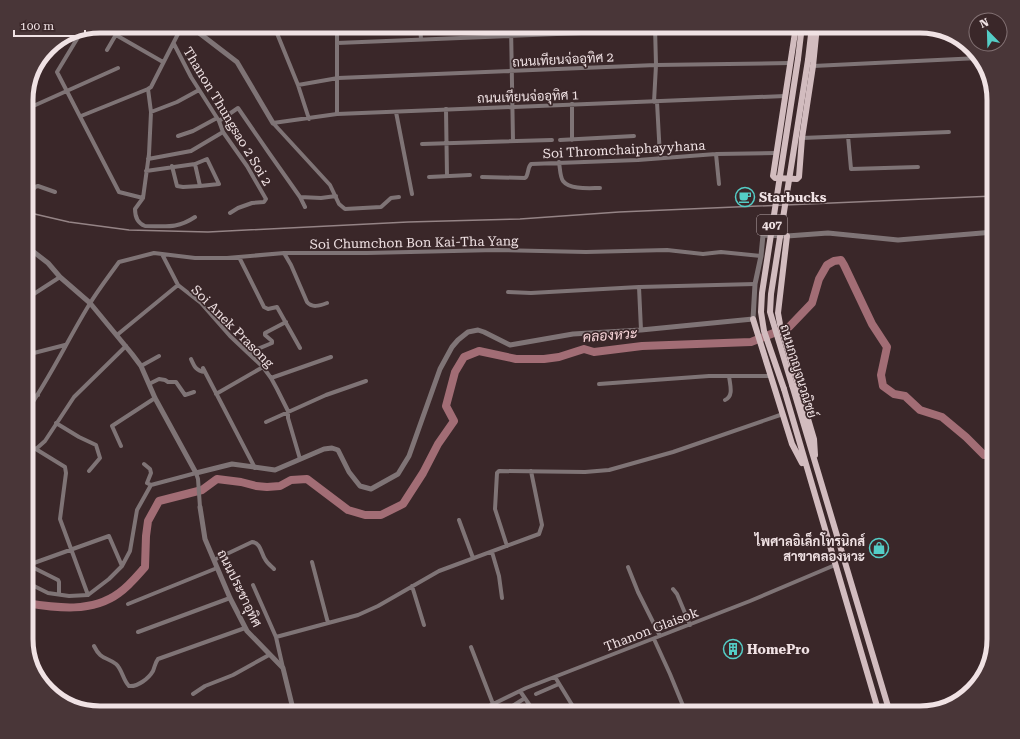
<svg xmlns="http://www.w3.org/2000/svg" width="1020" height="739" font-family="'Roboto Serif',Sarabun,serif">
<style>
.green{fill:#5c3138}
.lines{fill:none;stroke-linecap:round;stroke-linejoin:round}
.river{stroke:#a26d75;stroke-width:8}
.minor{stroke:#7f7476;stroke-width:4}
.tertiary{stroke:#7f7476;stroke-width:5}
.primary{stroke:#d2bcbf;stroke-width:6}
.rail{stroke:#958486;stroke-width:1.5}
.primary-bridge{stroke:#d2bcbf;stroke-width:6}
.labels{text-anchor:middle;stroke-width:3.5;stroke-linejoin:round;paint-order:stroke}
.shield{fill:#3a2729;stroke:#b9aaac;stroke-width:1}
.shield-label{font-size:12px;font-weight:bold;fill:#f0e2e4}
.street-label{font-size:13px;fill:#f0e2e4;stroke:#3a2729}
.poi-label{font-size:13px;font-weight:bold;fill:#f0e2e4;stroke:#3a2729;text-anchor:start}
.water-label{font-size:14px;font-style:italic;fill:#fad7db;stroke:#3a2729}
.rim{fill:none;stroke:#f0e2e4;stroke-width:5}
</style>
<rect width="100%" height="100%" fill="#3a2729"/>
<path class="green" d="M373 26H402V34L373 35Z"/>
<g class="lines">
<path class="river" d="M26 603C57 608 92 613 119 593 129 586 137 576 145 567L146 536 148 521 159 501 202 490 217 479 241 482 256 486 267 487 280 486 291 480 307 479 348 510 365 515H381L403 504 423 473 438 444 454 421 446 406 455 372 464 357 479 351 516 359H544L559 357 584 349 594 352 642 346 751 342 789 327 812 303 819 279 827 265 834 261 841 260 844 265 872 324 887 347 881 375 883 386 894 394 905 396 920 410 942 417 966 437 984 455 994 454"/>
<path class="minor" d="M274 26 298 85 309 119
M337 26V114
M420 26 421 39
M511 26 513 141
M276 32 301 26
M80 34 57 72 119 192 143 198
M116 35 163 62
M337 43 655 30 795 28
M174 44 191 77 219 121 223 132 247 166 266 199 264 202 252 203 238 208 230 213
M107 50 121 26
M813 66 979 58
M298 85 338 78 656 65 790 63
M654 102 656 65 655 26
M657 102 660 157
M572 104V140
M446 109 447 176
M26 111 31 107 118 68
M151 112 177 102 199 90
M396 112 412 194
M81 116 148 89
M219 121 238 108 269 153 300 197 305 207
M273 123 337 114 785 96
M273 123 330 185 339 204 345 209 381 207 391 198 399 197
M178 136 193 131 217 118
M848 136 851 169 918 167
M802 138 949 132
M560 140 634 136
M422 144 552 140
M716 154 719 184
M148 159 191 151 223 132
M559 162C560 168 560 177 563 181 570 190 590 188 600 188
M172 166 177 186 183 187 200 186
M146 171 195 164 207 159 219 184 200 186 195 164
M429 177 470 175
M482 177 525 178C529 175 527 168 531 164L638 160 716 154 776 153
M300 197 321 198 336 196
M143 198 149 154 151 112 148 89 151 87 182 26
M143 198 135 209C135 217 137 223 145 226 166 226 177 229 195 217
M26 199 35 187 38 186 55 192
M284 253 291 265 307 302C312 308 319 306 327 303
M162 254 178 285 201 303 230 336 263 367 271 378 277 389 288 411V418L300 459
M239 257 264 307 268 309 277 307 300 348
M639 287 641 330
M508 292 531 293 639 287 755 284
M26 299 60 277
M117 335 178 285
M248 353 272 343V341L265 335V333L286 322
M26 355 65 345
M191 359C194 366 196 371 205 372
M141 366 159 356
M203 368 255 468
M271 378 331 357
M149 384 159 379 165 380 168 382H176L185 395 194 392
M599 384 709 376H771
M216 394 263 367
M26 397 38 395
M725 400C734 396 730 385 729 376
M26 412C50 378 67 341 89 305 98 290 109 276 119 262L154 253 195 258H227L284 253H367L496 250 586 252 667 250 703 254 721 252 761 256
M266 422 326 395 366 381
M56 423 79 437 96 445 100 458 89 471
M26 443 65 467 66 473 60 519 88 595
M121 446 112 426 155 398
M36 449 45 441 74 397 126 346
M144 464 150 469 151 473 147 483 151 485
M459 520 473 558
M507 546 495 509 497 473 499 471 585 472 609 470 673 452 783 414
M492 552 499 576 502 598
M214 560 252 542C261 543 261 553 265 559 267 563 271 566 274 569
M312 562 328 623
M628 567 638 592 660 636
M26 582 48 593 69 596 88 595 109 579 122 566 130 551 137 510 151 485 196 473 198 479 200 507
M253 585 276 637 283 668
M412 586 424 625
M673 589 677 594 690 625
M59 594V582L58 580 30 566 31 564 109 536 122 566
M128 604 217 568
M138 632 230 598
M276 637 358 615 378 606 439 571 539 534 542 525 531 471
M654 639 670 674 686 713
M94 646C101 660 105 656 116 664 122 669 123 680 129 686 138 687 149 678 153 671 155 666 155 663 158 659L245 628
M471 647 493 704
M555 677 577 713
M520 691 535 713
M193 694 205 686 233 675 269 655
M536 694 559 684
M508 709 525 698
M307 713 322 708 323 713
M475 713 526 688 750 601 835 565"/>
<path class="tertiary" d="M190 26 237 62 273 123
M26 246 48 263 60 277 90 303 132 354 141 366 155 398 196 473 232 464 275 470 324 449 332 448 338 450 349 472 360 486 371 489 398 474 409 456 440 369 452 347 458 340 468 332 478 330 484 332 510 345 573 334 641 330 753 319 755 284 761 256 763 235 787 236 828 233 898 240 994 232
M200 507 205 539 230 598 247 631 283 668 294 713"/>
<path class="primary" d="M796 26 773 176 775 178 797 179 799 177 802 138 813 66 817 26
M798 59 802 26
M808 60 812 26
M787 236 778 313 780 324 814 439 815 455
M753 319 792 444 802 463
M792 385 890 713
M784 389 879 713"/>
<path class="rail" d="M26 212 69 222 129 230 208 232 408 222 520 219 619 212 994 196"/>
<path class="primary-bridge" d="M792 385 770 312 771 294 808 60
M784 389 764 331 761 312 762 293 798 59"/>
</g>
<defs>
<g id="cafe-ring" transform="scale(1)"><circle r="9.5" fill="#3a2729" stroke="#54cdc6" stroke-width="1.5"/><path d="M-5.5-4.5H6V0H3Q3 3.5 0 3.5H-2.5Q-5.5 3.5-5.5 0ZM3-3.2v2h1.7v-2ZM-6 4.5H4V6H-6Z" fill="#54cdc6"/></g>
<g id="shop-ring" transform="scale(1)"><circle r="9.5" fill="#3a2729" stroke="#54cdc6" stroke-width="1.5"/><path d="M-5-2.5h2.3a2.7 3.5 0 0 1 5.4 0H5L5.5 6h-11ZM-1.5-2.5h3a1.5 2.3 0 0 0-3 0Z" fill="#54cdc6"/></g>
<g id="building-ring" transform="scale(1)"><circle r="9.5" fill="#3a2729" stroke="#54cdc6" stroke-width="1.5"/><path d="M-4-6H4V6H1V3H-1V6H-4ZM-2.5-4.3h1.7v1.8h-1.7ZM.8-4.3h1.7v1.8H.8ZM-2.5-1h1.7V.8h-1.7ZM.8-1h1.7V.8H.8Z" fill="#54cdc6"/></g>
</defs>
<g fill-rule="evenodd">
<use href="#cafe-ring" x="745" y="197"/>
<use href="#shop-ring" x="879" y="548"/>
<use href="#building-ring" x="733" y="649"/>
</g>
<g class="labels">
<rect class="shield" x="757" y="215" width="30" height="20" rx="3"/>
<g class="shield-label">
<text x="772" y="229">407</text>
</g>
<g class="street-label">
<text transform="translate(563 59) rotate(-3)" y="5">ถนนเทียนจ่ออุทิศ 2</text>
<text transform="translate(528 96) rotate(-2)" y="5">ถนนเทียนจ่ออุทิศ 1</text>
<text transform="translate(228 116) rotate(59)" y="5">Thanon Thungsao 2 Soi 2</text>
<text transform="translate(624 149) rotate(-3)" y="5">Soi Thromchaiphayyhana</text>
<text transform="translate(414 242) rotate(-1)" y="5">Soi Chumchon Bon Kai-Tha Yang</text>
<text transform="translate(233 326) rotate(45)" y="5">Soi Anek Prasong</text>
<text transform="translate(799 371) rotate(73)" y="5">ถนนกาญจนวณิชย์</text>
<text transform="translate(240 588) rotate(64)" y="5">ถนนประชาอุทิศ</text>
<text transform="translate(651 629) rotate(-21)" y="5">Thanon Glaisok</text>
</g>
<g class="poi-label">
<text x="759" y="202">Starbucks</text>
<text x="865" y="546" text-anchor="end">ไพศาลอิเล็กโทรนิกส์<tspan x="865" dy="15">สาขาคลองหวะ</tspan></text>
<text x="747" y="654">HomePro</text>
</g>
<g class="water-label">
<text transform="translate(610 335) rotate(-4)" y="5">คลองหวะ</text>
</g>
</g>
<path d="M0 0H1020V739H0ZM100 33H920A67 67 0 0 1 987 100V639A67 67 0 0 1 920 706H100A67 67 0 0 1 33 639V100A67 67 0 0 1 100 33Z" fill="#493638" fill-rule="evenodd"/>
<path class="rim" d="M100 33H920A67 67 0 0 1 987 100V639A67 67 0 0 1 920 706H100A67 67 0 0 1 33 639V100A67 67 0 0 1 100 33Z"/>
<g transform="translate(988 32) rotate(337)"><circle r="19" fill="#3a2729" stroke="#837274"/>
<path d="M0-3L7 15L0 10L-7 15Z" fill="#54cdc6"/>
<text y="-6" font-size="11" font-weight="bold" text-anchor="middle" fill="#f0e2e4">N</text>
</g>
<path d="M14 30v6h71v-6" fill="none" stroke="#f0e2e4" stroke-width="2"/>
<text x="20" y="30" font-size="12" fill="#f0e2e4" stroke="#3a2729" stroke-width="3" paint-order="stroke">100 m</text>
</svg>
